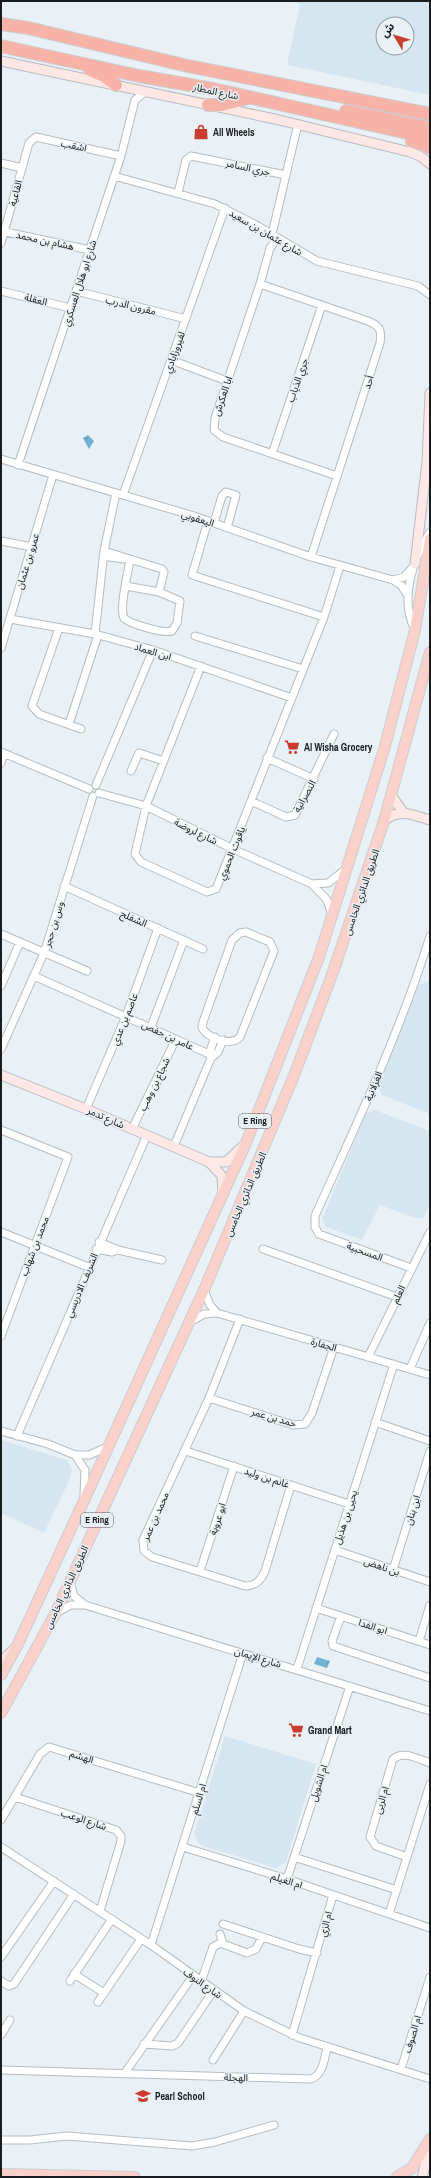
<svg xmlns="http://www.w3.org/2000/svg" width="431" height="2178" font-family="'Archivo Narrow','Noto Sans Arabic',sans-serif">
<style>
.built{fill:#d6e6f0;fill-rule:evenodd}
.water{fill:url(#water-ripples)}
.lines{fill:none;stroke-linecap:round;stroke-linejoin:round}
.street-casing{stroke:#b5bdc2;stroke-width:9}
.secondary-casing{stroke:#b5bdc2;stroke-width:11}
.primary-casing{stroke:#cdcdce;stroke-width:12}
.highway-casing{stroke:#cdcdce;stroke-width:14}
.street{stroke:#fff;stroke-width:7}
.secondary{stroke:#fde8e5;stroke-width:9}
.primary{stroke:#fad1ca;stroke-width:10}
.highway{stroke:#f7b3a7;stroke-width:12}
.labels{text-anchor:middle;stroke-width:3;stroke-linejoin:round;paint-order:stroke}
.shield{fill:#e9f1f6;stroke:#585c5f;stroke-width:1}
.shield-label{font-size:9px;font-weight:bold;fill:#1a1c1e}
.street-label{font-size:10px;fill:#1a1c1e;stroke:#e9f1f6}
.poi-label{font-size:10px;font-weight:bold;fill:#1a1c1e;stroke:#e9f1f6;text-anchor:start}
</style>
<defs>
<pattern id="water-ripples" width="26" height="14" patternUnits="userSpaceOnUse"><rect width="26" height="14" fill="#72b0d4"/><path d="M2 4q2-2 4 0t4 0M15 11q2-2 4 0t4 0" fill="none" stroke="#5d8eab"/></pattern>
</defs>
<rect width="100%" height="100%" fill="#e9f1f6"/>
<path class="built" d="M291 1H430V95L287 65 300 4ZM383 24H407V48H383Z
M427 981 430 982V1114L382 1095 378 1086 416 986Z
M375 1110 430 1131V1204L423 1219 409 1216 380 1205 362 1240 326 1227 322 1219 366 1113Z
M1 1440 67 1460 72 1470 69 1481 44 1533 1 1513Z
M225 1736 316 1764 286 1862 276 1868 200 1845 194 1834Z"/>
<path class="water" d="M88 435 94 441 89 449 83 438Z
M317 1657 330 1661 327 1668 314 1664Z"/>
<g class="lines">
<g class="street-casing">
<path id="street" d="M1 163 22 168
M114 176 215 204 258 226 317 261 418 286 430 295
M178 193 186 160 191 156 286 175
M1 231 90 250
M272 234 298 124
M278 238 270 248 260 284 215 418 214 430 223 437 337 476
M1 243 29 143 36 137 121 156
M260 284 368 321C380 326 382 330 380 343L311 557
M1 291 70 308
M76 291 186 319
M171 360 227 381
M272 454 322 305
M1 459 194 516 311 557 393 580 401 585 408 596
M18 465 121 156 135 100 145 92
M123 495 225 208
M208 521 192 575 324 617
M214 523 222 496 226 492 236 495 227 528
M1 541 32 547
M104 551 162 569 164 572 159 592
M103 556 124 559
M393 580 404 577 412 568
M126 586 159 592 180 601 177 623 172 631C164 634 130 624 124 618 119 609 128 572 130 560
M10 619 95 634 153 650 292 698
M59 628 32 706 39 714 81 729
M415 630C399 599 413 559 430 532
M95 634 104 551 116 493
M195 636 303 669
M1 648 53 475
M201 666 146 806 135 854 141 862 207 892 216 889 324 617 340 566
M69 724 98 635
M1 752 89 789
M267 758 314 779
M1 763 4 753
M131 771 139 753 164 761
M96 785 153 650
M99 793 146 806 233 849 312 884 327 900 332 915
M251 801 286 817 295 815 334 734
M312 884 328 883 346 869
M64 886 203 949
M246 932 270 942 274 951 240 1037C231 1047 206 1038 202 1027L203 1022 232 940 240 933Z
M1 934 87 971
M34 976 209 1054 211 1058
M1 986 20 942
M151 1027 184 940
M1 1049 44 953 93 796
M209 1054 215 1037
M211 1058 218 1052 223 1040
M86 1109 126 1016 158 928
M132 1129 176 1039
M1 1130 68 1157 1 1336
M174 1146 211 1058
M1 1232 88 1267
M99 1242 118 1250 162 1260
M96 1249 112 1252 118 1250
M263 1249 397 1297
M411 1268 319 1234 315 1227V1216C356 1125 400 1033 430 936
M204 1290 210 1305 217 1313
M240 1319 209 1398 143 1540 144 1551 152 1557 245 1586C256 1586 261 1580 265 1571L291 1485
M190 1322 204 1314 217 1313 430 1375
M368 1357 430 1232
M410 1369 430 1323
M209 1398 293 1425 305 1424 312 1413 334 1347
M375 1422 430 1441
M1 1431 48 1444 75 1455H89L108 1447
M17 1436 147 1135
M186 1451 349 1504
M75 1455 85 1470 84 1495
M335 1550 430 1582
M393 1570 430 1451
M200 1571 234 1466
M70 1582 74 1596 85 1605 430 1711
M316 1608 430 1645
M56 1613 71 1605H85
M341 1616 332 1641 333 1646 430 1678
M419 1641 430 1605
M297 1669 394 1364
M15 1797 116 1830 121 1836V1841L100 1911
M1 1820 40 1754 49 1747 200 1793
M1 1847 151 1945 244 2011 300 2038 430 2079
M183 1847 287 1879 430 1928
M294 1857 397 1890
M407 1857 376 1846 370 1837 393 1759C403 1750 418 1759 430 1763
M287 1879 350 1686
M389 1914 430 1784
M223 1924 299 1949 317 1953
M220 1934 223 1944 247 1953 256 1949 262 1937
M151 1945 243 1653
M1 1957 54 1881
M74 1974 104 1993
M1 1981 9 1986 14 1984 74 1894
M70 1981 112 1919
M201 1982 213 1947 222 1942
M98 2002 141 1939
M1 2035 10 2020
M292 2035 333 1895
M144 2044 172 2046 178 2043 214 1990
M213 2060 244 2011
M401 2069 430 1977
M1 2070 310 2079C323 2076 324 2060 327 2048
M124 2074 193 1976
M1 2140H30L67 2136 192 2146 215 2142 274 2125"/>
</g>
<g class="secondary-casing">
<path id="secondary" d="M1 61 275 119 410 152 420 156 430 164
M415 564 427 462 430 393
M391 795 403 812
M384 821C399 808 413 815 430 820
M1 1075 86 1109 209 1162 222 1176 223 1194
M209 1162H226L243 1146
M1 1662 13 1650
M422 2177 430 2146"/>
</g>
<g class="primary-casing">
<path id="primary" d="M1 1675 18 1644 82 1505 246 1143 319 957 385 746 415 630 430 539
M1 1713 55 1614 204 1290 295 1073 333 972 384 821 430 652
M1 2174 135 2177
M397 2177 412 2168 430 2139"/>
</g>
<g class="highway-casing">
<path id="highway" d="M1 24 28 28 188 66 430 114
M1 46 139 76 213 89 430 138
M90 70 104 76 116 85
M208 105H221L248 98
M346 111 430 128
M412 141 426 145 430 148"/>
</g>
<use href="#street" class="street"/>
<use href="#secondary" class="secondary"/>
<use href="#primary" class="primary"/>
<use href="#highway" class="highway"/>
</g>
<defs>
<g id="shop-bare" transform="scale(1.2)"><path d="M-5-2.5h2.3a2.7 3.5 0 0 1 5.4 0H5L5.5 6h-11ZM-1.5-2.5h3a1.5 2.3 0 0 0-3 0Z" fill="#ca3d2e" stroke="#e9f1f6" stroke-width="2.5" paint-order="stroke"/></g>
<g id="supermarket-bare" transform="scale(1.2)"><path d="M-6-5.5h2.5l.6 2H6L4.5 2H-2.5L-4.4-4H-6ZM-1.5 3.2a1.3 1.3 0 1 0 .1 0ZM3 3.2a1.3 1.3 0 1 0 .1 0Z" fill="#ca3d2e" stroke="#e9f1f6" stroke-width="2.5" paint-order="stroke"/></g>
<g id="school-bare" transform="scale(1.2)"><path d="M0-5L7-2L0 1L-7-2ZM-4 1L0 2.5L4 1V4Q0 6-4 4Z" fill="#ca3d2e" stroke="#e9f1f6" stroke-width="2.5" paint-order="stroke"/></g>
</defs>
<g fill-rule="evenodd">
<use href="#shop-bare" x="201" y="132"/>
<use href="#supermarket-bare" x="292" y="747"/>
<use href="#supermarket-bare" x="296" y="1730"/>
<use href="#school-bare" x="143" y="2096"/>
</g>
<g class="labels">
<g class="shield">
<rect x="239" y="1114" width="32" height="14" rx="3"/>
<rect x="81" y="1513" width="32" height="14" rx="3"/>
</g>
<g class="shield-label">
<text x="255" y="1124">E Ring</text>
<text x="97" y="1523">E Ring</text>
</g>
<g class="street-label">
<text transform="translate(216 91) rotate(12)" y="4">شارع المطار</text>
<text transform="translate(74 145) rotate(12)" y="4">اشقب</text>
<text transform="translate(248 167) rotate(12)" y="4">جري السامر</text>
<text transform="translate(15 193) rotate(-75)" y="4">القاعية</text>
<text transform="translate(266 232) rotate(30)" y="4">شارع عثمان بن سعيد</text>
<text transform="translate(45 240) rotate(12)" y="4">هشام بن محمد</text>
<text transform="translate(79 283) rotate(-72)" y="4">شارع ابو هلال العسكري</text>
<text transform="translate(36 299) rotate(14)" y="4">العقلة</text>
<text transform="translate(131 305) rotate(14)" y="4">مقرون الدرب</text>
<text transform="translate(174 352) rotate(-70)" y="4">لفيروزابادي</text>
<text transform="translate(297 380) rotate(-71)" y="4">جري الذياب</text>
<text transform="translate(368 382) rotate(-73)" y="4">أحد</text>
<text transform="translate(222 396) rotate(-71)" y="4">ابا العكرش</text>
<text transform="translate(198 518) rotate(18)" y="4">اليعقوبي</text>
<text transform="translate(27 561) rotate(-73)" y="4">عمرو بن عثمان</text>
<text transform="translate(153 651) rotate(17)" y="4">ابن العماد</text>
<text transform="translate(304 796) rotate(-61)" y="4">النصرانية</text>
<text transform="translate(196 831) rotate(26)" y="4">شارع لروضة</text>
<text transform="translate(231 853) rotate(-68)" y="4">ياقوت الحموي</text>
<text transform="translate(361 892) rotate(-71)" y="4">الطريق الدائري الخامس</text>
<text transform="translate(134 918) rotate(24)" y="4">الشفلح</text>
<text transform="translate(53 924) rotate(-73)" y="4">وس بن حجر</text>
<text transform="translate(124 1019) rotate(-68)" y="4">عاصم بن عدي</text>
<text transform="translate(168 1035) rotate(25)" y="4">عامر بن حفص</text>
<text transform="translate(154 1084) rotate(-64)" y="4">شجاع بن وهب</text>
<text transform="translate(373 1086) rotate(-68)" y="4">الغزلانية</text>
<text transform="translate(106 1117) rotate(24)" y="4">شارع تدمر</text>
<text transform="translate(245 1194) rotate(-67)" y="4">الطريق الدائري الخامس</text>
<text transform="translate(34 1246) rotate(-69)" y="4">محمد بن شهاب</text>
<text transform="translate(365 1251) rotate(20)" y="4">المسحبية</text>
<text transform="translate(81 1285) rotate(-67)" y="4">الشريف الادريسي</text>
<text transform="translate(398 1294) rotate(-64)" y="4">العلم</text>
<text transform="translate(324 1344) rotate(16)" y="4">الجفارة</text>
<text transform="translate(274 1417) rotate(16)" y="4">حمد بن عمر</text>
<text transform="translate(267 1477) rotate(18)" y="4">غانم بن وليد</text>
<text transform="translate(412 1510) rotate(-73)" y="4">ابن بنان</text>
<text transform="translate(155 1516) rotate(-66)" y="4">محمد بن عمر</text>
<text transform="translate(345 1517) rotate(-72)" y="4">يحيى بن هذيل</text>
<text transform="translate(217 1519) rotate(-72)" y="4">ابو عروبة</text>
<text transform="translate(382 1566) rotate(19)" y="4">بن ناهض</text>
<text transform="translate(66 1587) rotate(-65)" y="4">الطريق الدائري الخامس</text>
<text transform="translate(373 1626) rotate(18)" y="4">ابو الفدا</text>
<text transform="translate(258 1657) rotate(17)" y="4">شارع الإيمان</text>
<text transform="translate(82 1756) rotate(17)" y="4">الهشم</text>
<text transform="translate(318 1783) rotate(-72)" y="4">ام الشويل</text>
<text transform="translate(198 1799) rotate(-73)" y="4">ام السلم</text>
<text transform="translate(381 1800) rotate(-73)" y="4">ام الربى</text>
<text transform="translate(84 1819) rotate(18)" y="4">شارع الوعب</text>
<text transform="translate(287 1880) rotate(18)" y="4">ام الغيلم</text>
<text transform="translate(325 1924) rotate(-75)" y="4">ام الزي</text>
<text transform="translate(203 1983) rotate(35)" y="4">شارع النوف</text>
<text transform="translate(412 2034) rotate(-73)" y="4">ام الصوف</text>
<text transform="translate(236 2077) rotate(2)" y="4">الهجلة</text>
</g>
<g class="poi-label">
<text x="213" y="136">All Wheels</text>
<text x="304" y="751">Al Wisha Grocery</text>
<text x="308" y="1734">Grand Mart</text>
<text x="155" y="2100">Pearl School</text>
</g>
</g>
<rect width="431" height="2178" fill="none" stroke="#1a1c1e" stroke-width="4"/>
<g transform="translate(395 36) rotate(308)"><circle r="19" fill="#e9f1f6" stroke="#969ca0"/>
<path d="M0-3L7 15L0 10L-7 15Z" fill="#ca3d2e"/>
<text y="-6" font-size="11" font-weight="bold" text-anchor="middle" fill="#1a1c1e">ش</text>
</g>
</svg>
